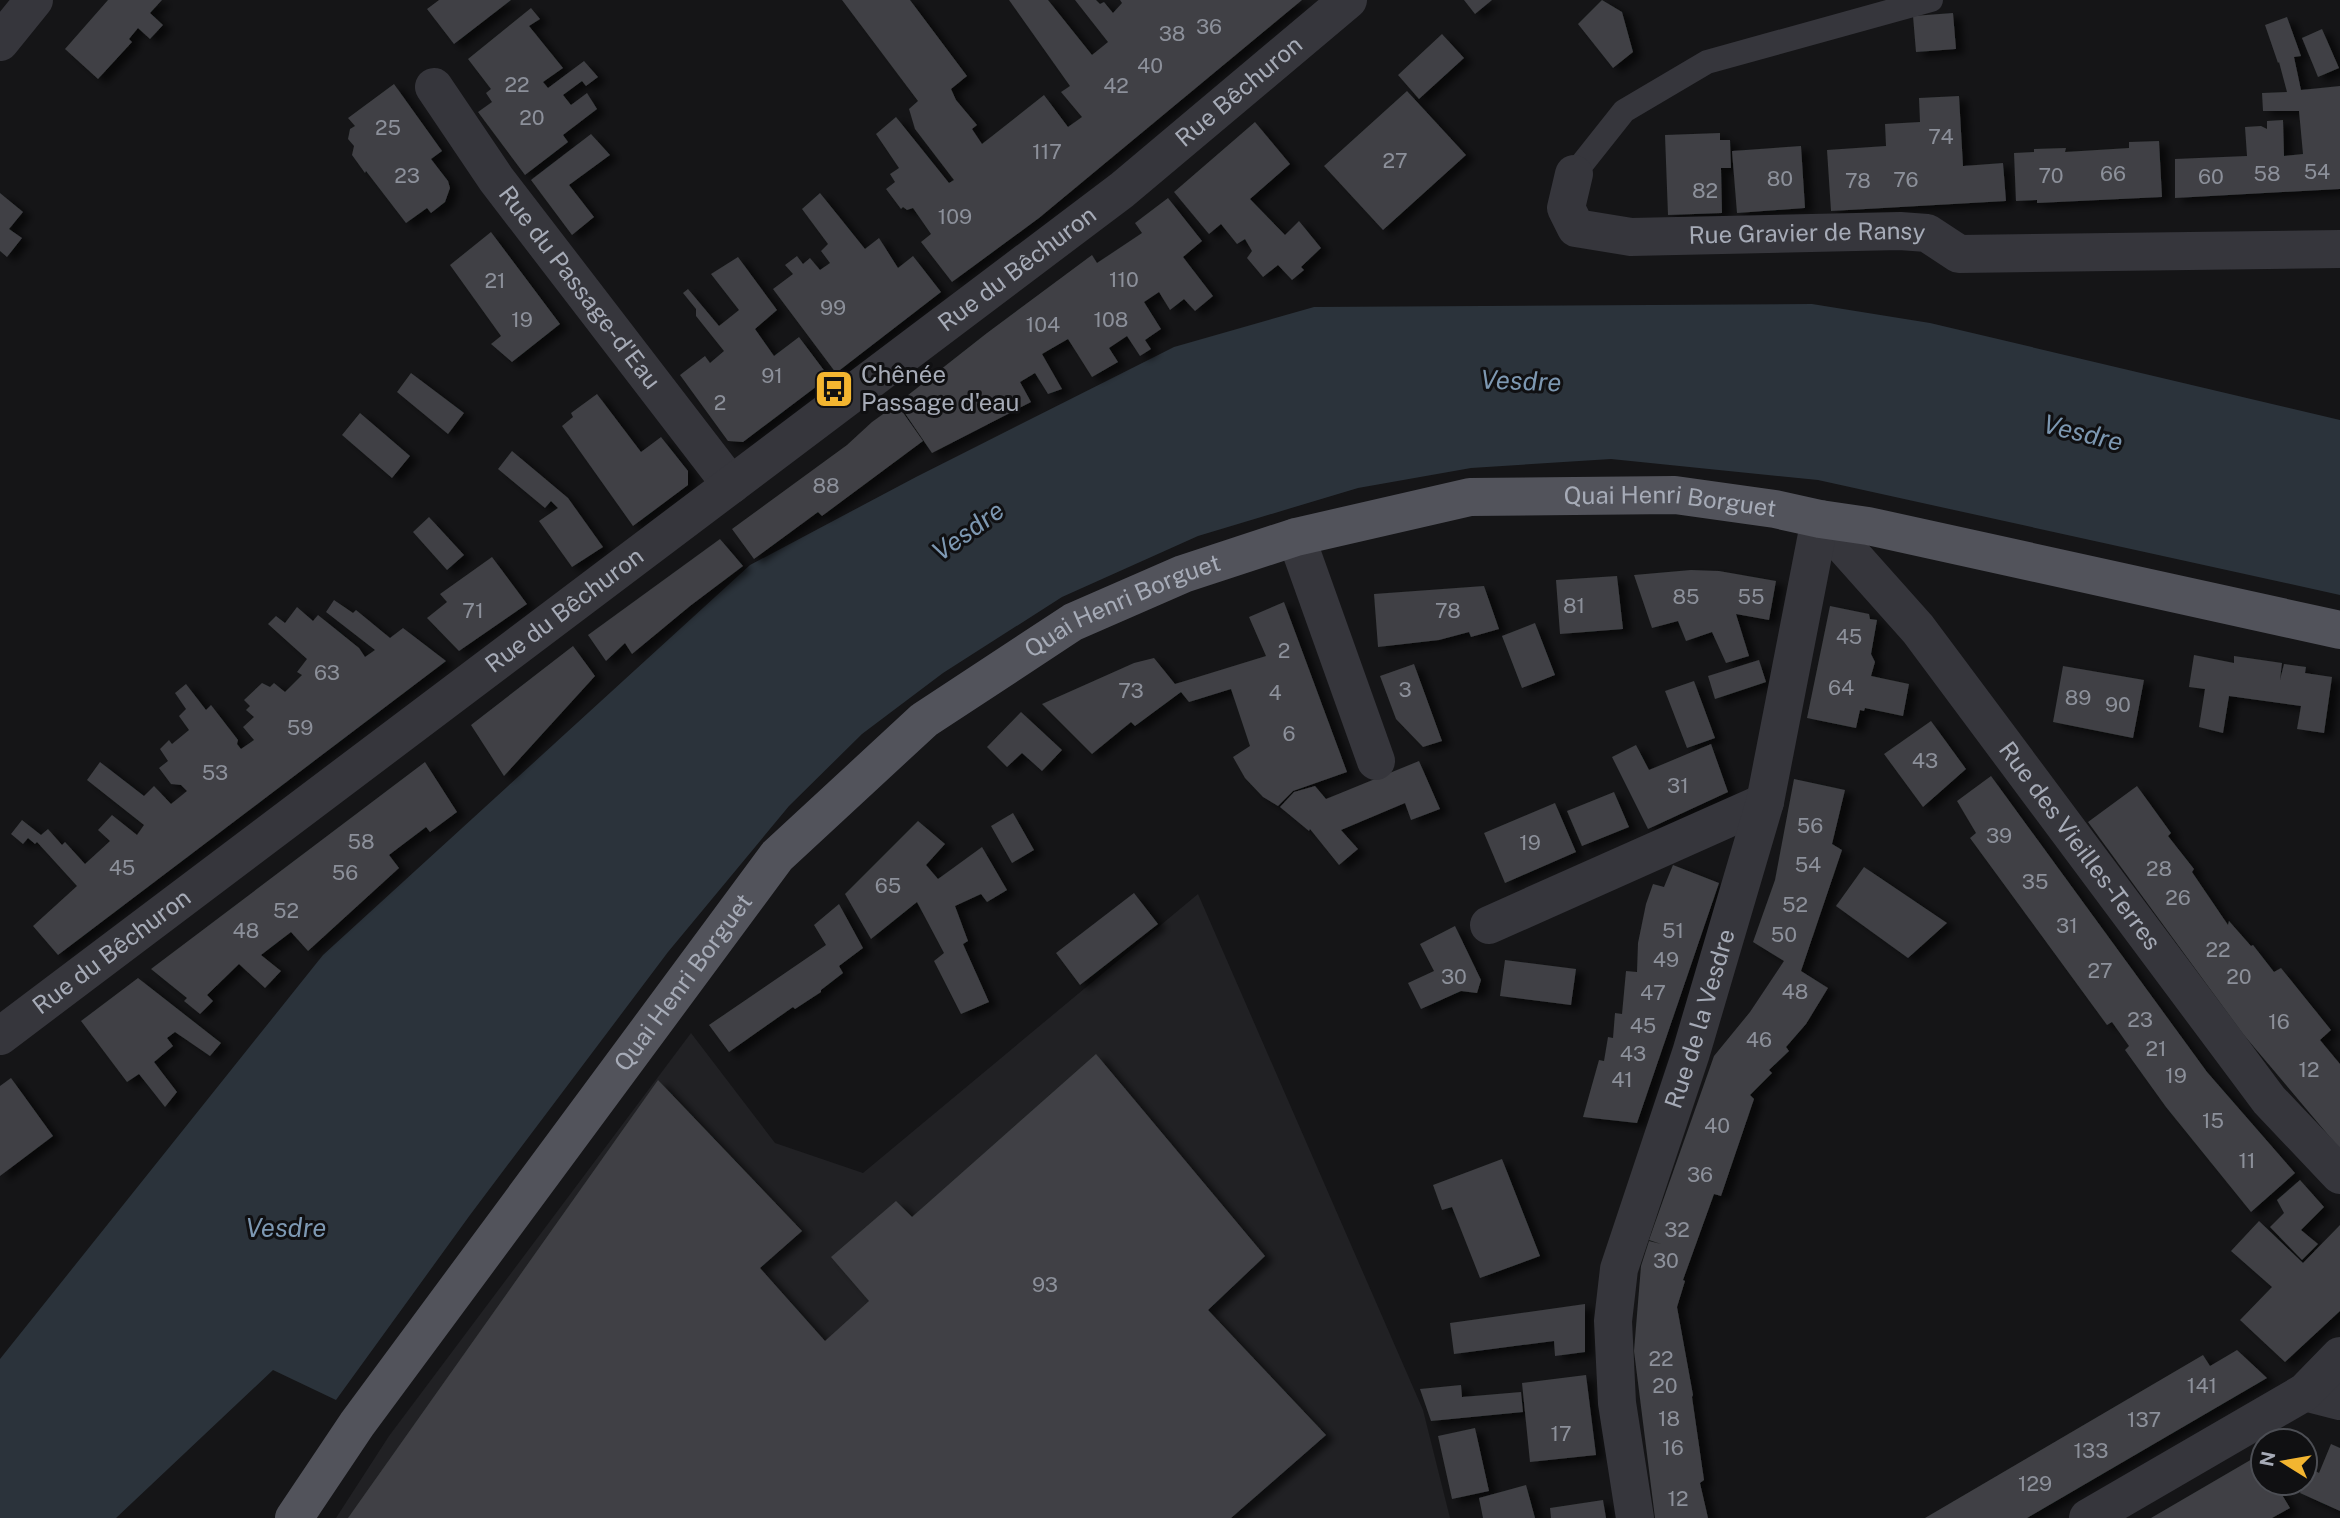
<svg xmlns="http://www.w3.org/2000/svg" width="2340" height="1518" font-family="'Public Sans',sans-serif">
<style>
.built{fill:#212124}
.water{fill:#2b333b}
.building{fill:#3f4044;filter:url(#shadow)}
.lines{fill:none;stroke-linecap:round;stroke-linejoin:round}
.lane{stroke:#36363c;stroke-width:24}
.street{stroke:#36363c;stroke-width:38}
.primary{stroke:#52535b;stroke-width:38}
.labels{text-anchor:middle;stroke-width:6;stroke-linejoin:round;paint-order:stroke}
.number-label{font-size:21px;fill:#8c909a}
.street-label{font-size:24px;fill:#a6abb7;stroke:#101012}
.poi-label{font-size:24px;fill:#a6abb7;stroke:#101012;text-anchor:start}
.water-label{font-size:26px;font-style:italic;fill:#7d98b2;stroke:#101012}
</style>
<defs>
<filter id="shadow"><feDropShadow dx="8" dy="4.5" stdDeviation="3.5" flood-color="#0009"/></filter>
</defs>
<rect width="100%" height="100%" fill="#151517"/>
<path class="built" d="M1198 894 1423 1410 1450 1518H336L389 1436 691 1033 775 1143 863 1173Z"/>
<path class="water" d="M1812 304 1930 323 2340 420V595L1818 480 1611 459 1471 468 1358 488 1198 536 1062 597 943 673 862 734 789 806 668 952 470 1215 336 1400 273 1370 116 1518H0V1359L323 955 750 565 916 477 1174 347 1314 307Z"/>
<path class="building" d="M108 0H162L150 13 163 25 150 39 138 28 129 39 132 42 98 79 65 49Z
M439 0H511L454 44 427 9Z
M842 0H910L967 76 951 89 956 100 977 125 972 129 982 144 1044 95 1068 127 1082 117 1061 92 1070 86 1009 0H1048L1092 55 1108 42 1075 0H1096L1100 4 1104 2 1113 13 1122 3 1120 0H1302L1039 218 952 282 921 242 931 234 913 208 907 210 903 207 901 209 886 189 895 182 890 174 899 168 876 134 896 117 949 183 954 180 915 129 909 109 918 101Z
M1464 0H1492L1475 14Z
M1602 0 1622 12 1633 52 1613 68 1578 24Z
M531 8 540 19 529 26 563 68 543 82 548 88 584 61 598 77 586 86 582 81 563 95 571 105 587 93 597 109 563 135 568 142 525 175 478 112 492 102 486 93 491 89 468 59Z
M1953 13 1956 49 1916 52 1913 16Z
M2287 17 2301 56 2294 57 2301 90 2340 86V189L2175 198V159L2247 156 2245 127 2261 126 2267 129V121L2283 120 2284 156 2303 154 2299 111H2263L2262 93 2287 92 2279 62 2278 63 2265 25Z
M2322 29 2339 68 2318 77 2302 38Z
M1442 34 1464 58 1419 99 1398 75Z
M394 84 442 151 431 159 448 181 450 188 445 202 431 213 427 208 406 223 366 171 365 173 352 155 354 146 348 139 350 129 355 126 348 118Z
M1407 91 1466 155 1383 230 1324 166Z
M1959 96 1963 166 2003 163 2006 201 1831 211 1827 150 1886 146 1885 124 1920 122 1919 98Z
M1255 122 1290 164 1250 199 1285 235 1299 221 1321 248 1301 267 1304 270 1292 280 1278 265 1263 277 1247 258 1252 251 1245 239 1237 244 1221 224 1209 234 1174 192Z
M1720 133V140H1730L1731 168H1721L1722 213 1668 215 1665 135Z
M591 134 610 155 569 185 594 217 572 235 531 180Z
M2159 141 2162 197 2037 203V200L2016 201 2014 153 2034 152V149L2066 148 2065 152 2129 148V142Z
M1801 146 1805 208 1737 213 1732 151Z
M0 193 23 212 9 229 22 238 7 257 0 251Z
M820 193 865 249 879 238 898 268 913 256 941 292 836 373 773 289 793 274 785 265 797 256 803 264 810 258 820 270 830 263 821 251 828 244 802 209Z
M1168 198 1202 241 1183 257 1213 296 1195 311 1184 299 1170 310 1159 292 1144 302 1161 329 1145 340 1151 349 1140 356 1127 336 1109 348 1118 362 1092 377 1068 339 1042 354 1062 389 1048 394 1035 373 1020 382 1031 402 932 453 898 403 987 333 1092 255 1097 263 1142 233 1135 223Z
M491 232 560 324 512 362 491 344 501 336 450 265Z
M738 257 777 310 755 329 774 356 799 337 829 377 743 442 728 441 680 375 705 356 710 363 724 351 696 316V309L683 293 688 289 719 326 739 310 711 274Z
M411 373 464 413 448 434 397 392Z
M597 394 641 452 661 437 688 471V485L633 526 562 426 573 417 571 413Z
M897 404 923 441 822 516 818 512 754 559 732 529 847 445 872 422Z
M360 413 410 456 392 478 342 435Z
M512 451 568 498 603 547 572 567 539 521 558 508 551 501 545 508 498 469Z
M429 517 464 555 447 570 413 532Z
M720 539 743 566 690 606 632 654 625 643 606 661 588 635Z
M492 557 527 604 459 651 427 618 447 602 440 594Z
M1691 570 1719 571 1776 581 1769 620 1736 614 1749 656 1726 663 1712 632 1686 641 1678 621 1652 628 1634 575Z
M1617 576 1623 629 1560 634 1556 580Z
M1484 586 1499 629 1471 637 1469 632 1439 640 1378 647 1374 594Z
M334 600 353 613 356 610 390 638 403 628 446 661 58 955 33 926 77 886 37 842 35 844 28 838 23 844 11 834 22 820 41 835 48 829 62 845 65 842 85 864 110 841 98 830 112 815 137 835 144 825 87 780 100 762 144 796 154 786 171 804 187 791 181 785 171 784 159 768 168 761 160 749 169 740 172 744 189 730 179 716 186 709 175 693 186 684 206 710 211 705 238 740 237 744 241 749 254 740 243 727 254 717 246 710 250 706 244 700 262 683 270 687 274 683 285 692 302 675 297 672 307 659 268 624 276 616 285 623 297 607 313 621 318 615 359 648 365 657 375 650 326 612Z
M1284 602 1347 772 1293 791 1278 806 1263 797 1245 778 1233 757 1250 746 1231 689 1189 702 1181 692 1135 726 1131 722 1092 754 1042 704 1134 663 1154 658 1175 684 1266 656 1249 617Z
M1830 606 1869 614 1870 619 1877 620 1871 654 1875 662 1871 676 1909 684 1903 716 1865 708 1864 711 1860 710 1856 728 1807 718Z
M1535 623 1555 675 1522 688 1502 636Z
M573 646 595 676 504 776 471 725Z
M2194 655 2234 663V656L2282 663 2280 680 2284 664 2306 667 2305 673 2332 677 2324 733 2297 729 2301 706 2229 696 2223 733 2199 727 2205 689 2189 687Z
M1759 660 1766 682 1715 699 1708 676Z
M1414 664 1442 741 1423 747 1396 719 1380 676Z
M2063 666 2144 680 2133 738 2053 722Z
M1694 681 1715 738 1687 748 1665 691Z
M1021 712 1062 750 1042 771 1022 753 1007 767 987 747Z
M1931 721 1966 769 1923 807 1884 754Z
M1711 744 1728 792 1648 829 1612 757 1636 745 1649 770Z
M1419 761 1440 809 1411 820 1405 803 1341 830 1358 849 1339 865 1310 829 1309 831 1280 807 1294 792 1315 786 1326 799Z
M425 762 457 812 430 832 426 827 389 855 399 868 308 951 291 932 261 955 281 971 265 988 239 964 207 995 213 1001 200 1014 184 1001 187 998 151 969Z
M1991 776 2207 1072 2295 1173 2251 1212 2166 1107 2125 1050 2129 1046 2112 1022 2107 1025 1970 838 1976 833 1957 801Z
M1794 779 1845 790 1832 844 1842 850 1801 971 1828 988 1806 1024 1786 1047 1789 1051 1769 1070 1772 1073 1750 1095 1754 1099 1721 1196 1714 1194 1683 1280 1685 1281 1677 1307 1693 1395 1692 1397 1704 1480 1700 1483 1708 1518H1655L1634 1351 1641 1266 1649 1241 1661 1244 1649 1240 1714 1056 1750 1012 1784 961 1753 942 1775 880Z
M2137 786 2171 833 2168 836 2194 869 2192 872 2228 925 2229 921 2251 946 2253 945 2274 972 2281 968 2331 1030 2320 1040 2340 1064V1149L2243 1034 2088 822Z
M1614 792 1629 827 1582 846 1567 811Z
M1555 803 1576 852 1505 883 1484 833Z
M1013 813 1034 850 1012 863 991 826Z
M918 821 945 844 926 865 938 879 982 847 1007 890 987 902 981 894 955 906 968 941 963 944 989 1002 961 1014 934 961 944 953 917 902 871 939 845 894Z
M1673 865 1719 883 1637 1123 1583 1117 1599 1060 1604 1061 1608 1037 1613 1038 1615 1013 1622 1014 1626 971 1637 972 1638 943 1646 904 1653 884 1664 887Z
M1864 867 1947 923 1908 958 1836 906Z
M1134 893 1158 924 1080 985 1056 953Z
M839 904 863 948 839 966 843 973 821 990V992L795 1009 793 1007 729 1052 709 1025 826 945 814 925Z
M1455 926 1481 980 1477 993 1461 991 1421 1009 1408 983 1434 971 1420 944Z
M1505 960 1576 969 1571 1005 1500 996Z
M138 978 221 1043 210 1056 175 1032 167 1038 173 1046 154 1062 177 1092 165 1107 139 1074 127 1082 81 1021Z
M1096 1054 1265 1256 1208 1310 1326 1435 1231 1518H348L658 1080 802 1231 760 1268 825 1341 869 1301 831 1257 896 1201 912 1217Z
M11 1078 53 1136 0 1176V1086Z
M1502 1159 1540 1256 1480 1278 1452 1207 1442 1210 1433 1185Z
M2300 1180 2324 1207 2301 1230 2318 1244 2302 1260 2270 1227 2284 1213 2277 1200Z
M2259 1221 2303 1263 2340 1225V1311L2285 1362 2240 1320 2272 1287 2231 1251Z
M1585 1304V1352L1555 1356 1554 1341 1454 1354 1450 1323Z
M2237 1350 2267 1378 2027 1518H1925L2203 1355 2210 1366Z
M1586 1375 1596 1455 1530 1462 1522 1383Z
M1461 1385 1462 1397 1521 1392 1523 1412 1431 1421 1420 1389Z
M1475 1428 1489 1491 1452 1499 1438 1436Z
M2331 1444 2340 1448V1511L2300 1493 2312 1469 2319 1473Z
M2259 1455 2263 1462V1483H2275L2290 1508 2272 1518H2151Z
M1526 1485 1535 1518H1483L1479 1498Z
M1603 1500 1606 1518H1551L1550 1508Z"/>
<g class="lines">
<path class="lane" d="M1574 174 1624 111 1707 62 1931 0"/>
<g class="street">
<path d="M0 42 34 0"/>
<path id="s1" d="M434 87 496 179 731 485"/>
<path id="s2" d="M1574 174 1566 208 1576 228 1631 237 1900 231 1927 233 1959 254 2340 249"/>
<path id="s3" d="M1820 519 1918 629 2269 1100 2340 1175"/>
<path d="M1296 537 1376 761"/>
<path d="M1489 925 1765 802"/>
<path id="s4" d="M0 1036 1122 190 1348 0"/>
<path d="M2305 1392 2340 1401"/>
<path id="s5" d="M1635 1518 1617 1403 1613 1321 1619 1269 1691 1053 1765 802 1820 519"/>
<path d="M2088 1518 2305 1392 2340 1356"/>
</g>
<path class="primary" id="s6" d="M294 1518 357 1424 777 856 924 720 1073 622 1183 574 1296 537 1470 497 1675 495 1775 509 1820 519 1868 526 2340 630"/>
</g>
<defs>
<g id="bus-square" transform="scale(2.0125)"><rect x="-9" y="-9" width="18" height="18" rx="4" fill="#f3b530" stroke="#101012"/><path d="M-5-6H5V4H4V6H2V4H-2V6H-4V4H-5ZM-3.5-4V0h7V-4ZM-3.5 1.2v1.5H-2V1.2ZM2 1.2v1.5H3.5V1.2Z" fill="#111"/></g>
</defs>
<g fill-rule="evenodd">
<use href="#bus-square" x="834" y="389"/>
</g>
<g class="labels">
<g class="number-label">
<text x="1209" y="34">36</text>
<text x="1172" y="41">38</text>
<text x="1150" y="73">40</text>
<text x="517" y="92">22</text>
<text x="1116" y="93">42</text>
<text x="532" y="125">20</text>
<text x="388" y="135">25</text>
<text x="1941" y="144">74</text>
<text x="1047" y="159">117</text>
<text x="1395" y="168">27</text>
<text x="2317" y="179">54</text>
<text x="2113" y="181">66</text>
<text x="2267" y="181">58</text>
<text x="407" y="183">23</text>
<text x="2051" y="183">70</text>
<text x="2211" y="184">60</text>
<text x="1780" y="186">80</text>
<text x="1906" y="187">76</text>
<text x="1858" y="188">78</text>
<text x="1705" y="198">82</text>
<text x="955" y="224">109</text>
<text x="1124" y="287">110</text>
<text x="495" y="288">21</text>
<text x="833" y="315">99</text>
<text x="522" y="327">19</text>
<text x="1111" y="327">108</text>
<text x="1043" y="332">104</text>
<text x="772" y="383">91</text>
<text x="720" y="410">2</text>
<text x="826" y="493">88</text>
<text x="1686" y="604">85</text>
<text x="1751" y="604">55</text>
<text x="1574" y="613">81</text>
<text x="473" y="618">71</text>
<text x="1448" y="618">78</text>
<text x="1849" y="644">45</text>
<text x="1284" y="658">2</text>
<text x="327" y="680">63</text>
<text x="1841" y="695">64</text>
<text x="1405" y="697">3</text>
<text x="1131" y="698">73</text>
<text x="1275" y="700">4</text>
<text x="2078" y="705">89</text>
<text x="2118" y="712">90</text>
<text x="300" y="735">59</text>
<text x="1289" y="741">6</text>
<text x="1925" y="768">43</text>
<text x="215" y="780">53</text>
<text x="1678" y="793">31</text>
<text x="1810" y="833">56</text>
<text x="1999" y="843">39</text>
<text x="361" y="849">58</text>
<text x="1530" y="850">19</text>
<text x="1808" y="872">54</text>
<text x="122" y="875">45</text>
<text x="2159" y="876">28</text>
<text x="345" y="880">56</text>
<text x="2035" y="889">35</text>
<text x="888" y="893">65</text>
<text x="2178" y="905">26</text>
<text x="1795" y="912">52</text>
<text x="286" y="918">52</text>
<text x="2067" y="933">31</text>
<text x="246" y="938">48</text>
<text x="1673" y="938">51</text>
<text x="1784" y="942">50</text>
<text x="2218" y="957">22</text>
<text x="1666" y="967">49</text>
<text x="2100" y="978">27</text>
<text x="1454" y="984">30</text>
<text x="2239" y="984">20</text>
<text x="1795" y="999">48</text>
<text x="1653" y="1000">47</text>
<text x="2140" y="1027">23</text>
<text x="2279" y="1029">16</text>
<text x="1643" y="1033">45</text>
<text x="1759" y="1047">46</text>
<text x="2156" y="1056">21</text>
<text x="1633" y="1061">43</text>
<text x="2309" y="1077">12</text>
<text x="2176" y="1083">19</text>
<text x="1622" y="1087">41</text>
<text x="2213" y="1128">15</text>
<text x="1717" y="1133">40</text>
<text x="2247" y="1168">11</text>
<text x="1700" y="1182">36</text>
<text x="1677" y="1237">32</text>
<text x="1666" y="1268">30</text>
<text x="1045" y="1292">93</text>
<text x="1661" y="1366">22</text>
<text x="1665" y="1393">20</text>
<text x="2202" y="1393">141</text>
<text x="1669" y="1426">18</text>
<text x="2144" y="1427">137</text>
<text x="1561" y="1441">17</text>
<text x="1673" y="1455">16</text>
<text x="2091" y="1458">133</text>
<text x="2035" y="1491">129</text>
<text x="1678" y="1506">12</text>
</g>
<g class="street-label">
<text dy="8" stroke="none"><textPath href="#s4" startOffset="1558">Rue Bêchuron</textPath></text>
<text dy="8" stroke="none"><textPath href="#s2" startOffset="289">Rue Gravier de Ransy</textPath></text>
<text dy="8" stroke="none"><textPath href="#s4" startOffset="1274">Rue du Bêchuron</textPath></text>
<text dy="8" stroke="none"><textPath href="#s1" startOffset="248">Rue du Passage-d'Eau</textPath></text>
<text dy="8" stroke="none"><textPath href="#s6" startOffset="1816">Quai Henri Borguet</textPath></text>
<text dy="8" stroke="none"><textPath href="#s6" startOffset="1250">Quai Henri Borguet</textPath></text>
<text dy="8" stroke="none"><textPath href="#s4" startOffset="707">Rue du Bêchuron</textPath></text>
<text dy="8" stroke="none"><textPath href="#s3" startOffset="418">Rue des Vieilles-Terres</textPath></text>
<text dy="8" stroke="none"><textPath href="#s4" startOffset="140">Rue du Bêchuron</textPath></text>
<text dy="8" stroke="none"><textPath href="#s6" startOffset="662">Quai Henri Borguet</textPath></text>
<text dy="8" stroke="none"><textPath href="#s5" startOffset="514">Rue de la Vesdre</textPath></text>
</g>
<g class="poi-label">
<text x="861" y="383">Chênée<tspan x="861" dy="28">Passage d'eau</tspan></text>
</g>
<g class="water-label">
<text transform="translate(1521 381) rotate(2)" y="9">Vesdre</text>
<text transform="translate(2083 433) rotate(14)" y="9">Vesdre</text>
<text transform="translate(968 531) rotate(-36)" y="9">Vesdre</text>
<text x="286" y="1237">Vesdre</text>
</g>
</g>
<g transform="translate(2284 1462) rotate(281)"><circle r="33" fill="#101012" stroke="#4c4e54" stroke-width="2"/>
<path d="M0-5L12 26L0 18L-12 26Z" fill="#f3b530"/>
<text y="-10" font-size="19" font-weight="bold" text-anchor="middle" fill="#a6abb7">N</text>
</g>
</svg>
